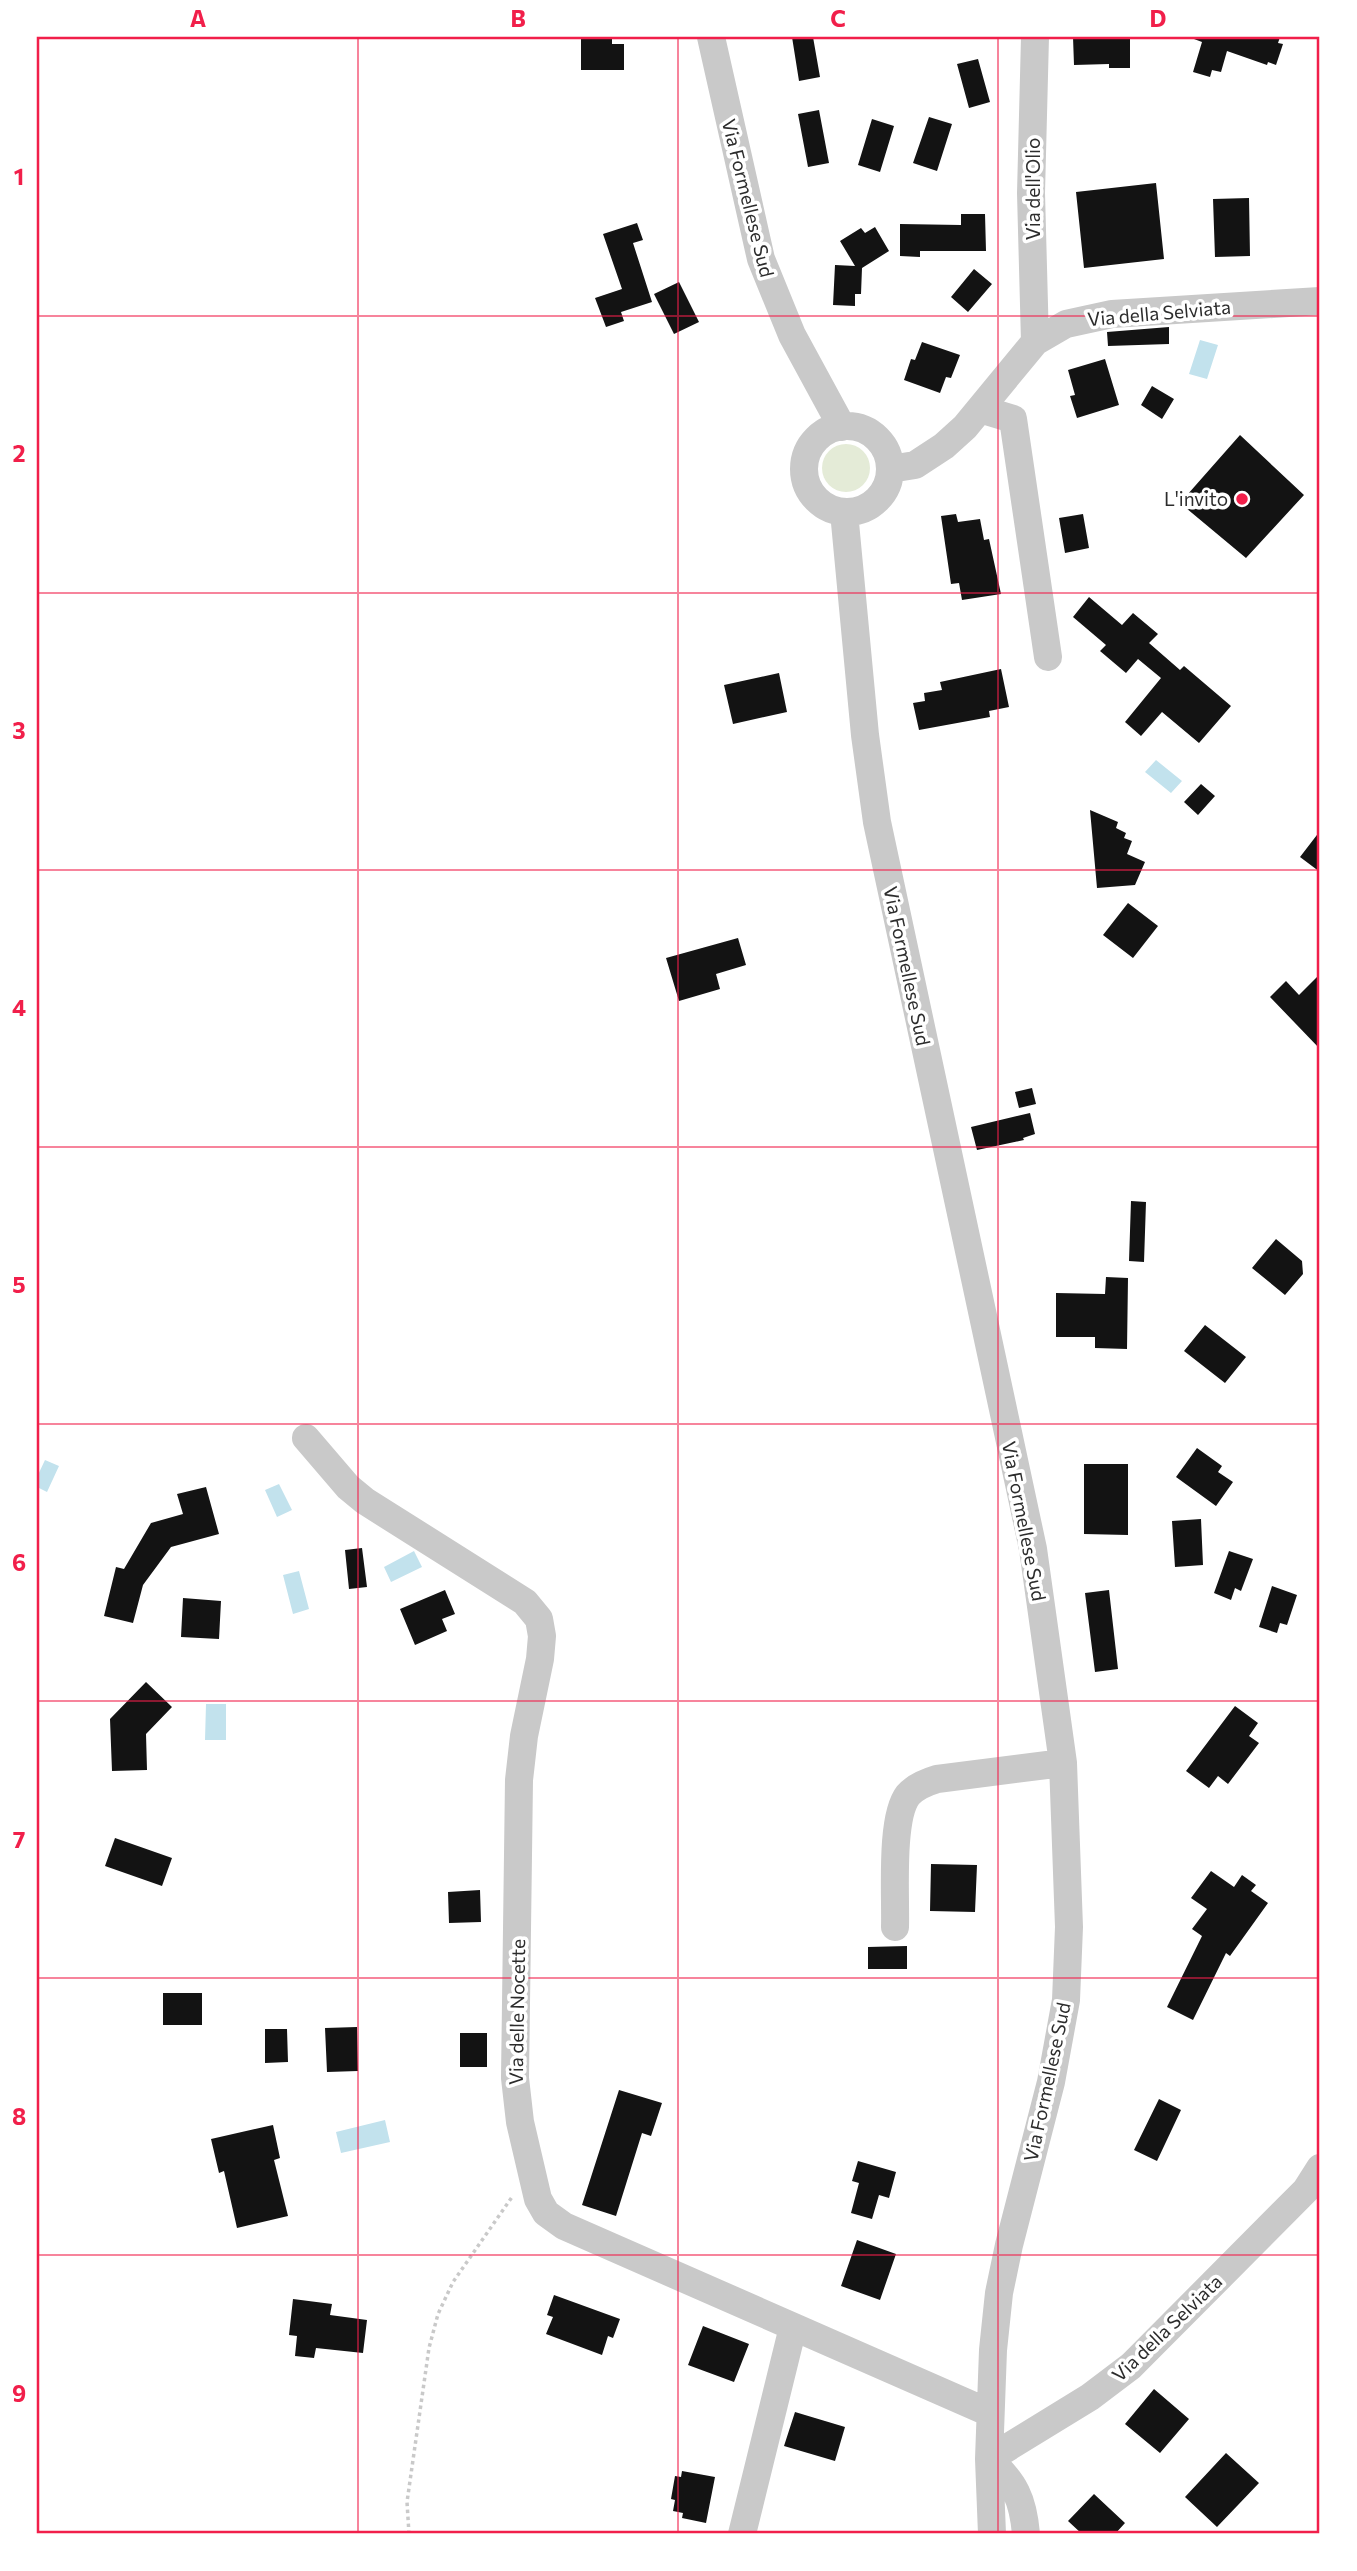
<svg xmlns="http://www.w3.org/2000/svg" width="1357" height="2571" font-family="Commissioner,sans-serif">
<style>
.green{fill:#e4ebd7}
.water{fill:#c2e2ed}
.building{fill:#131313}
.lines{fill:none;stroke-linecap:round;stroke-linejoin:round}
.path{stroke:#c9c9c9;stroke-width:3.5;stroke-dasharray:3.5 3.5;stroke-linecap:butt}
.minor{stroke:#c9c9c9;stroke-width:28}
.grid{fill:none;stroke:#f11f4a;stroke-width:2;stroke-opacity:0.55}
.poi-dot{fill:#f11f4a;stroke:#fff;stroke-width:2.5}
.labels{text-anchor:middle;stroke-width:7;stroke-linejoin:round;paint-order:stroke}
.street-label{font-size:19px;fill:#2c2c2c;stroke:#fff}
.poi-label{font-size:19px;fill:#2c2c2c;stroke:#fff;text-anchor:end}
.neatline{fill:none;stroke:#f11f4a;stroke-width:2.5}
.grid-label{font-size:23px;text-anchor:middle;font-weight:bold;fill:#f11f4a}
</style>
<rect width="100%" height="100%" fill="#fff"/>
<path class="green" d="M822 468a24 24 0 1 1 48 0a24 24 0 1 1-48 0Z"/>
<path class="water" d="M1200 340 1218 345 1207 379 1189 374Z
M1156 760 1182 781 1171 793 1145 772Z
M45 1460 59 1466 47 1492 37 1487V1477Z
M279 1484 292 1510 277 1517 265 1490Z
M414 1551 422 1567 391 1582 384 1567Z
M299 1571 309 1609 293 1614 283 1575Z
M206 1704H226V1740H205Z
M385 2120 390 2142 341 2153 336 2132Z"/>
<path class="building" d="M581 37H612V44H624V70H581Z
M792 37H813L820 77 799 81Z
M1073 37H1130V68H1109V64L1074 65Z
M1195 37H1280L1278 43 1283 44 1276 65 1268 62 1267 65 1227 51 1221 72 1212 70 1210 77 1193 72 1202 42 1194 39Z
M978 59 990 102 969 108 957 64Z
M819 110 829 163 808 167 798 114Z
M929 117 952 124 937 171 913 163Z
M872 119 894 126 880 172 858 165Z
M1156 183 1164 259 1084 268 1076 192Z
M1249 198 1250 256 1215 257 1213 199Z
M961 214H985L986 251H920V257L900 256V224L961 225Z
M637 223 643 240 633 243 652 302 621 312 624 321 606 327 595 298 622 289 603 234Z
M875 227 889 251 862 268 861 294H855V306L833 305 835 265 855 266 840 241 861 228 865 233Z
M974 269 992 284 968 312 951 297Z
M679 282 699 322 674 334 654 294Z
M1169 327V344L1108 346 1107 332Z
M922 342 960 355 951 378 946 377 940 393 904 380 911 359 915 360Z
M1105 359 1119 405 1077 418 1070 396 1075 395 1068 370Z
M1152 386 1174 399 1162 419 1141 405Z
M1240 435 1304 495 1246 558 1180 503Z
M956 514 958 522 980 519 984 540 989 539 1001 594 962 600 959 583 951 584 941 516Z
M1083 514 1089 548 1065 553 1059 518Z
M1089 597 1122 625 1133 613 1158 634 1149 643 1180 670 1184 666 1231 706 1199 743 1162 712 1141 736 1125 722 1161 678 1138 659 1126 673 1100 651 1106 645 1073 617Z
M1001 669 1009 707 989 711 990 717 919 730 913 703 925 701 924 693 942 690 940 682Z
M779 673 787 712 733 724 724 685Z
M1201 784 1215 796 1198 815 1184 802Z
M1090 810 1118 822 1116 828 1126 833 1124 838 1132 841 1127 854 1145 862 1135 885 1097 888Z
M1320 831V872L1300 857Z
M1128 903 1158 926 1133 958 1103 935Z
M738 938 746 965 716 974 720 989 679 1001 666 958Z
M1320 974V1049L1270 997 1286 981 1299 995Z
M1032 1088 1036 1104 1019 1108 1015 1092Z
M1030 1113 1035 1134 1023 1138 1024 1140 977 1150 971 1127Z
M1131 1201 1146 1202 1144 1262 1129 1261Z
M1276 1239 1302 1261 1303 1274 1285 1295 1252 1268Z
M1106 1277 1128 1278 1127 1349 1095 1348V1337H1056V1293L1105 1294Z
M1205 1325 1246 1357 1225 1383 1184 1351Z
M1197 1448 1222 1466 1218 1472 1233 1482 1216 1506 1176 1477Z
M1084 1464H1128V1535L1084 1534Z
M206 1487 219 1534 171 1547 143 1585 133 1623 104 1616 116 1567 124 1569 151 1523 183 1514 177 1494Z
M1201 1519 1203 1565 1175 1567 1172 1521Z
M362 1548 367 1587 349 1589 345 1550Z
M1229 1551 1253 1559 1241 1591 1235 1588 1231 1600 1214 1593Z
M1272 1586 1297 1595 1287 1625 1280 1623 1277 1633 1259 1627Z
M445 1590 455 1614 442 1619 447 1631 415 1645 400 1609Z
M1109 1590 1118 1669 1095 1672 1085 1593Z
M183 1598 221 1601 219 1639 181 1637Z
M146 1682 172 1707 146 1734 147 1770 112 1771 110 1719Z
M1235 1706 1258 1723 1249 1736 1259 1743 1228 1784 1218 1776 1209 1788 1186 1771Z
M115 1838 172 1858 162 1886 105 1866Z
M931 1864 977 1865 975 1912 930 1911Z
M1211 1871 1234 1887 1242 1875 1256 1885 1251 1891 1268 1903 1230 1956 1226 1953 1193 2020 1167 2007 1202 1936 1192 1929 1207 1909 1191 1898Z
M480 1890 481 1922 449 1923 448 1892Z
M907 1946V1969H868V1947Z
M163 1993H202V2025H163Z
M357 2027 358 2071 327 2072 325 2028Z
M265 2029H287L288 2062 265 2063Z
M460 2033H487V2067H460Z
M619 2090 662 2103 651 2136 642 2133 616 2216 582 2205Z
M1159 2099 1181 2110 1157 2161 1134 2150Z
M273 2125 280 2158 274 2160 288 2216 237 2228 224 2171 219 2173 211 2139Z
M858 2161 896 2172 889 2198 879 2195 872 2219 851 2213 859 2183 852 2181Z
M857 2240 896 2254 880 2300 841 2286Z
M554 2295 620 2319 613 2338 608 2336 602 2355 546 2334 553 2317 547 2315Z
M293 2299 332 2304 330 2315 367 2320 363 2353 316 2348 314 2358 295 2356 297 2336 289 2335Z
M703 2326 749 2344 734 2382 688 2365Z
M1154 2389 1189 2419 1160 2453 1125 2424Z
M795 2412 845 2427 835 2461 784 2446Z
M1226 2453 1259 2483 1217 2527 1185 2497Z
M682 2471 715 2477 706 2523 682 2518 683 2513 673 2511 675 2500 671 2499 675 2476 681 2477Z
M1094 2494 1125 2523 1115 2534H1082L1068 2521Z"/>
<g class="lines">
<path class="path" d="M409 2534 407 2502 429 2348 438 2314 453 2282 512 2197"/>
<path class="minor" d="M711 37 761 259 792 335 842 427
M1035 342 1031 193 1035 37
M980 409 1013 419 1048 657
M804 469a43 43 0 1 1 86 0a43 43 0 1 1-86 0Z
M890 469 915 465 944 446 965 427 1035 342 1066 324 1112 314 1320 301
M844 512 865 735 877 822 1033 1549 1063 1763 1069 1927 1066 2000 1051 2082 1009 2245 999 2293 993 2350 989 2459 992 2534
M306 1438 348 1487 365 1501 525 1602 539 1619 542 1636 540 1659 524 1736 519 1780 515 2078 520 2122 538 2199 546 2213 564 2226 990 2413
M895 1927C896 1897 890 1818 908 1795 915 1787 927 1782 937 1779L1063 1763
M742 2534 793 2327
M1026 2534C1023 2499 1015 2483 989 2459L1090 2397 1131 2366 1306 2190 1320 2168"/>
</g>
<path class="grid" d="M358 37V2534M678 37V2534M998 37V2534M37 316H1320M37 593H1320M37 870H1320M37 1147H1320M37 1424H1320M37 1701H1320M37 1978H1320M37 2255H1320"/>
<circle class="poi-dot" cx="1242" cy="499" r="7"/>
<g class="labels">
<g class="street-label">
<text transform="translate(1033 189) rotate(-90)" y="7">Via dell'Olio</text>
<text transform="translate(748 198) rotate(76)" y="7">Via Formellese Sud</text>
<text transform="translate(1159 313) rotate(-5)" y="7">Via della Selviata</text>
<text transform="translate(907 966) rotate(78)" y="7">Via Formellese Sud</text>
<text transform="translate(1024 1521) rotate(79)" y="7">Via Formellese Sud</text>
<text transform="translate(517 2012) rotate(-89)" y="7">Via delle Nocette</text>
<text transform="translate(1047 2082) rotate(-78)" y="7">Via Formellese Sud</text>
<text transform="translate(1167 2328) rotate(-44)" y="7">Via della Selviata</text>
</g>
<g class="poi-label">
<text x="1228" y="506">L'invito</text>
</g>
</g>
<rect width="1357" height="2571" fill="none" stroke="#ffffff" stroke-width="77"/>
<rect x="38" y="38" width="1280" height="2494" class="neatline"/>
<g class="grid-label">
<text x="198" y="27">A</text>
<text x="518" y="27">B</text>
<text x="838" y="27">C</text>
<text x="1158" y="27">D</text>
<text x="19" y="185">1</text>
<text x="19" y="462">2</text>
<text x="19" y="739">3</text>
<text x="19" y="1016">4</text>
<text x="19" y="1293">5</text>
<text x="19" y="1571">6</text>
<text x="19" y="1848">7</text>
<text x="19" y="2125">8</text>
<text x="19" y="2402">9</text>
</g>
</svg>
